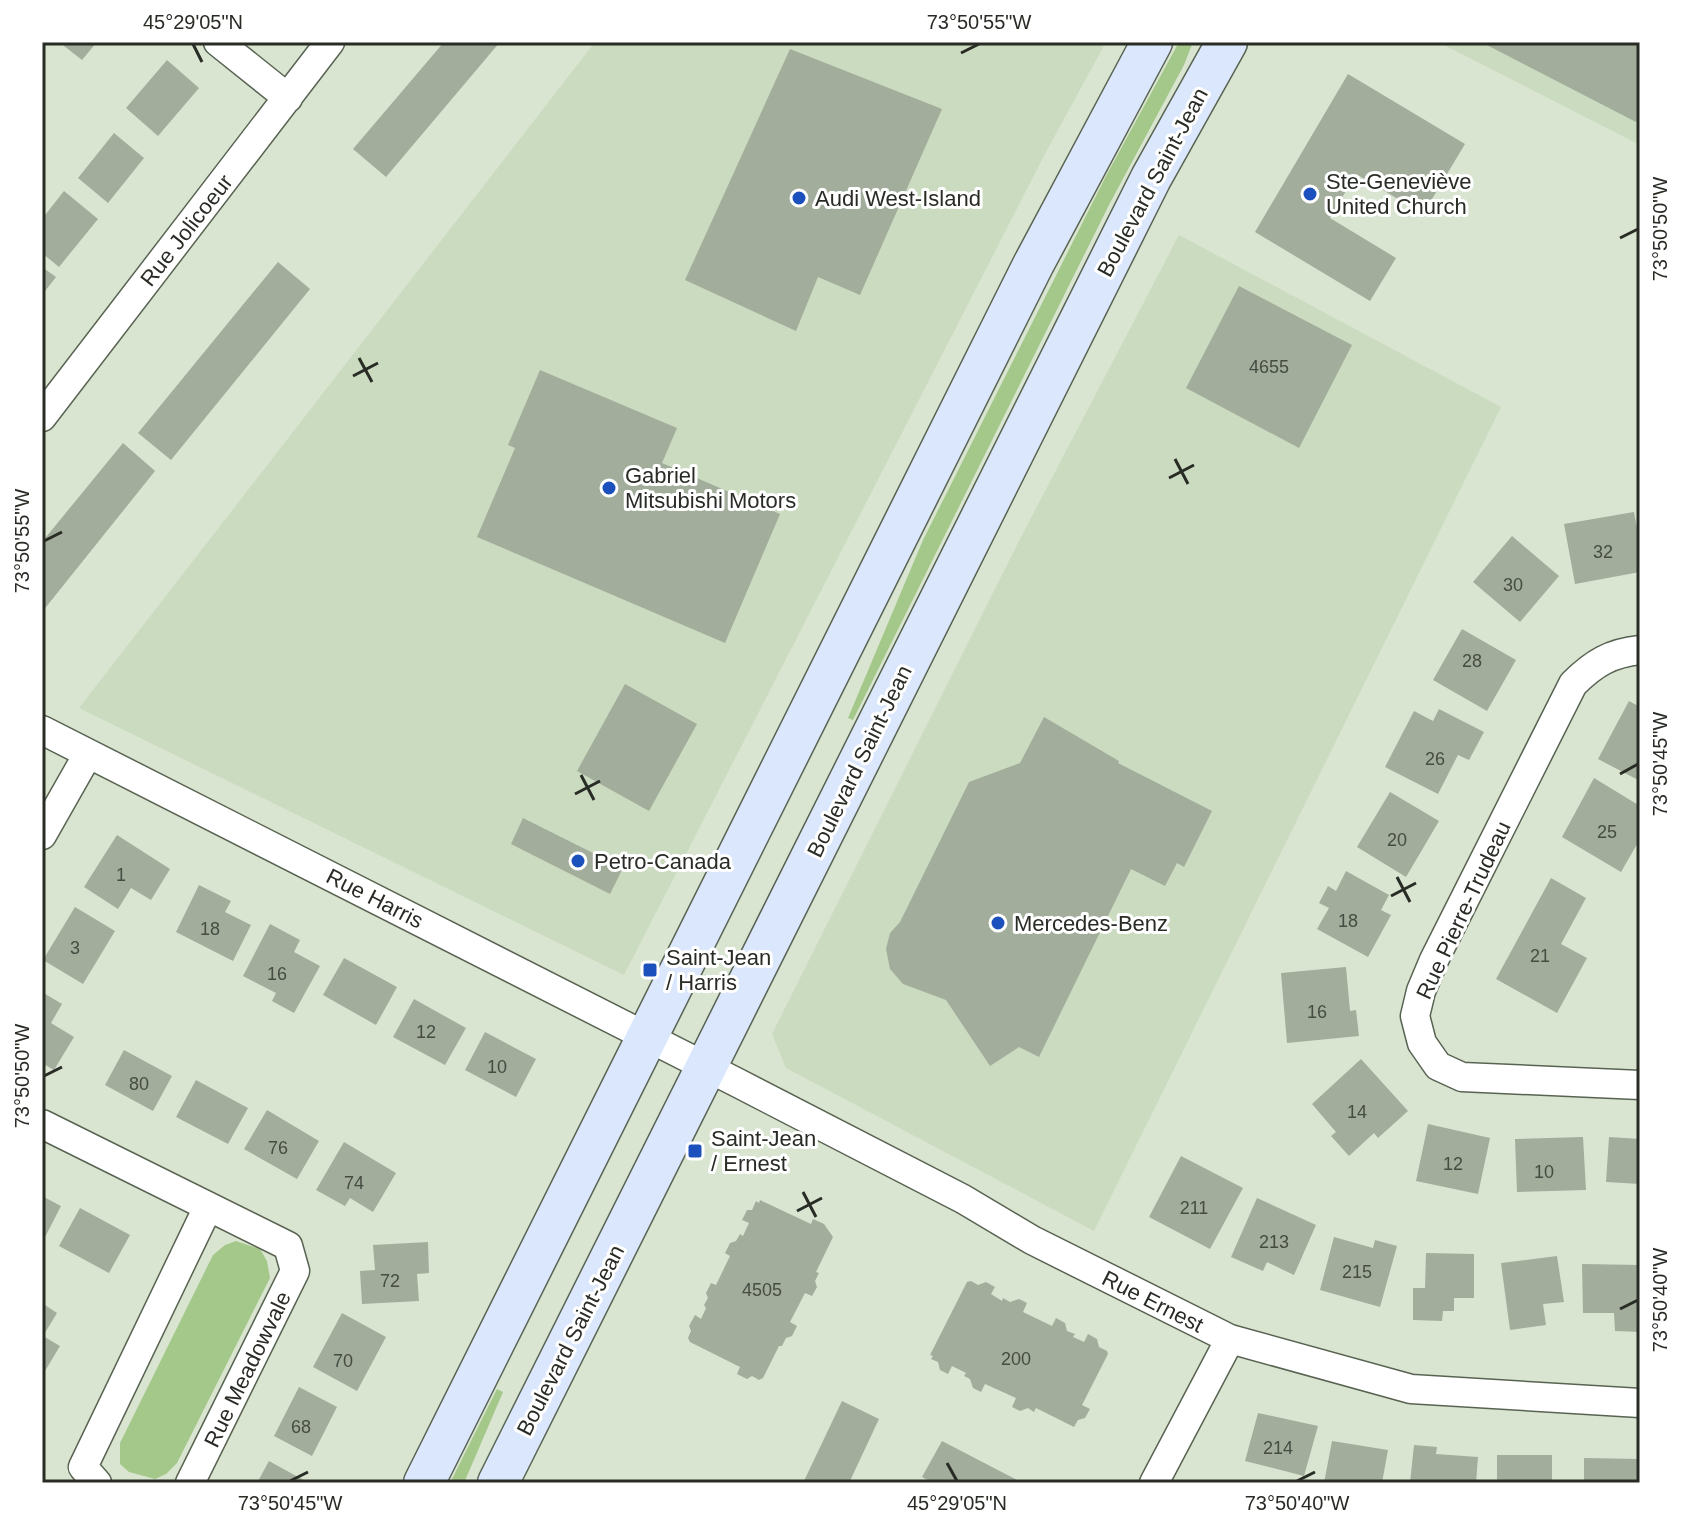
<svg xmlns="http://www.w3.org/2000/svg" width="1682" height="1525" font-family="Arial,sans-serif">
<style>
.built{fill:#cbdbc0}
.green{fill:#a4c88a}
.building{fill:#a2ad9b}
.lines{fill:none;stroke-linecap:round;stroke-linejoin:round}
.street-casing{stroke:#596352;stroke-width:31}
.secondary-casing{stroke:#596352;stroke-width:43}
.street{stroke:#fff;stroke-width:28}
.secondary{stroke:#dbe7fd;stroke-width:40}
.ticks{fill:none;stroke:#282c25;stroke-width:3}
.poi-dot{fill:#1c50bc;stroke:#fff;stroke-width:3}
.labels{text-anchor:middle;stroke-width:6;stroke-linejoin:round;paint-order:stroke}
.number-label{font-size:18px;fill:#464c42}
.poi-label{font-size:22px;fill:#282c25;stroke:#fff;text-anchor:start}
.street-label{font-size:22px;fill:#282c25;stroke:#fff}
.neatline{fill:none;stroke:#282c25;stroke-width:3}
.ticks-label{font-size:20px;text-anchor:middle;fill:#282c25}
</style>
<rect width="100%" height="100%" fill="#d9e5d1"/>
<path class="built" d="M595 42H1106L1046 152 624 975 79 708Z
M1438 42H1640V145Z
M1179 235 1501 407 1094 1231 786 1068 772 1034 1021 537Z"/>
<path class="green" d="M1179 42H1193L1184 65 1110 203 853 720 848 718 923 540 1106 176Z
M236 1241 260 1249 267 1261 270 1278 177 1463 166 1474 155 1479 129 1472 120 1464V1443L213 1255 225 1245Z
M497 1389 503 1392 464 1483H450Z"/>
<path class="building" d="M59 42H97L82 60Z
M444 42H500L386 177 353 149Z
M1481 42H1640V114L1636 122Z
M790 49 942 109 860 295 818 277 796 331 685 280Z
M167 60 199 88 158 136 126 108Z
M1348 74 1465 144 1423 214 1356 174 1330 218 1396 258 1370 301 1255 232Z
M114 133 144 158 108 203 78 178Z
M64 191 98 219 59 267 42 253V219Z
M278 262 310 289 171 460 138 433Z
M42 267 56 277 42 295Z
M1239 286 1352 345 1299 448 1186 388Z
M540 370 677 428 662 463 780 514 725 643 477 537 515 448 508 445Z
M123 443 155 471 42 612V542Z
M1634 512 1640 545V572L1575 584 1564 524Z
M1512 536 1559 576 1520 622 1473 582Z
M1462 629 1516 660 1487 711 1433 680Z
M625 684 697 724 649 811 577 771Z
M1629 701 1640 707V781L1598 759Z
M1439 709 1484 732 1469 760 1458 755 1438 794 1385 767 1414 711 1433 721Z
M1044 717 1119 761 1118 763 1212 811 1184 867 1177 863 1165 886 1131 869 1039 1057 1019 1047 990 1066 946 1000 903 984 890 969 886 949 890 933 900 922 969 782 1020 763Z
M1594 778 1640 806V839L1621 872 1562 837Z
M1390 792 1439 821 1406 877 1357 847Z
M523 818 623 868 610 894 511 844Z
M117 835 170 869 151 900 131 888 118 909 84 887Z
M1346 871 1389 895 1381 910 1391 915 1368 957 1317 929 1329 908 1319 903 1328 886 1336 891Z
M1551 878 1586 898 1561 944 1587 958 1557 1013 1496 979Z
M199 885 231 901 225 912 251 925 233 961 176 932Z
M75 907 115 931 83 984 43 960Z
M270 924 300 940 294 952 320 966 294 1013 272 1001 276 993 243 976Z
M344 958 397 987 376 1025 323 995Z
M1346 967 1350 1011 1356 1010 1359 1036 1287 1043 1281 973Z
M42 992 62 1004 51 1023 74 1037 54 1070 42 1063Z
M414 999 466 1028 445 1065 393 1037Z
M485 1032 536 1059 516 1097 465 1070Z
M124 1050 172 1076 153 1111 105 1085Z
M1361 1059 1408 1111 1378 1138 1374 1133 1349 1156 1331 1136 1336 1132 1312 1104Z
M196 1080 248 1108 228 1144 176 1117Z
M267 1110 319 1141 297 1179 244 1149Z
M1428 1124 1490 1138 1478 1194 1416 1181Z
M1583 1137 1586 1190 1517 1192 1515 1139Z
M1609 1137 1640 1139V1184L1606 1182Z
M344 1142 396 1173 373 1212 350 1198 345 1206 316 1190Z
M1181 1156 1243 1188 1210 1249 1149 1217Z
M42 1196 61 1206 42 1243Z
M1257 1198 1316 1225 1294 1275 1267 1262 1263 1271 1231 1257Z
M760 1200 811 1224 813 1219 824 1224 833 1237 816 1272 819 1273 815 1281 817 1287 812 1296 805 1293 790 1322 797 1326 792 1336 786 1338 782 1346H779L763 1378 759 1380 752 1376 747 1379 737 1374 740 1367 690 1342 688 1338 691 1331 689 1326 695 1315 701 1319 706 1308 704 1305 708 1298 706 1293 711 1283 716 1285 730 1256 725 1253 730 1243 736 1241 740 1234 743 1236 749 1223 742 1220 747 1210H752L756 1201 759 1203Z
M80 1208 130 1235 109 1273 59 1246Z
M1334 1237 1373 1248 1375 1240 1397 1246 1380 1307 1320 1290Z
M428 1242 429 1273 417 1274 419 1301 362 1304 360 1271 375 1270 373 1245Z
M1426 1253 1474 1254V1298H1454V1311H1443L1442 1321 1413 1320V1288H1425Z
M1557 1256 1564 1302 1543 1304 1546 1325 1510 1330 1501 1263Z
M1582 1264 1640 1265V1332L1615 1331 1614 1313H1583Z
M971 1281 978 1285 986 1282 995 1287 991 1294 1002 1301 1003 1298 1010 1302 1019 1299 1027 1303 1023 1312 1052 1326 1056 1318 1065 1323 1067 1331 1075 1334 1073 1337 1084 1342 1088 1334 1097 1339 1099 1347 1107 1351 1108 1354 1082 1405 1090 1409 1085 1418 1078 1420 1074 1427 1036 1408 1034 1412 1028 1408 1020 1411 1012 1407 1016 1398 985 1384 981 1392 973 1388 970 1379 964 1376 966 1373 952 1366 948 1374 940 1370 938 1362 931 1359 933 1356 930 1355 967 1282Z
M42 1303 57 1313 43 1336 60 1346 42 1376Z
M342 1313 386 1337 357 1391 313 1367Z
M299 1387 337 1407 312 1456 274 1436Z
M842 1401 879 1419 849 1483H803Z
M1258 1413 1318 1426 1304 1476 1245 1461Z
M942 1441 1023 1483H933L922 1477Z
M1332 1441 1388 1450 1382 1483H1324Z
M1414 1445 1437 1447 1436 1454 1478 1457 1476 1483H1410Z
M1497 1455H1552V1483H1497Z
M1584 1458 1640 1459V1483H1584Z
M269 1461 309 1483H257Z"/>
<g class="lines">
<g class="street-casing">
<path id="street" d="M218 42 288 98
M42 417 330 42
M1640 650C1611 653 1594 663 1573 684L1434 960 1421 991 1415 1016 1422 1043 1438 1066 1462 1077 1640 1085
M42 730 736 1082 963 1199 1032 1240 1230 1339 1411 1389 1640 1403
M42 835 88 754
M42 1124 288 1246 295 1271 190 1483
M97 1483 83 1467 208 1207
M1154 1483 1230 1339"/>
</g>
<g class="secondary-casing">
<path id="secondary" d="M424 1483 1033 265 1152 42
M498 1483 1151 178 1227 42"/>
</g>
<use href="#street" class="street"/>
<use href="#secondary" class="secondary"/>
</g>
<path class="ticks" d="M193 44 202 62M961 53 979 44M1620 238 1638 229M359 358 372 382M353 376 378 363M1175 459 1188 484M1169 478 1194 465M44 541 62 532M1620 774 1638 764M581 775 594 800M575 794 600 781M1397 877 1410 902M1391 896 1416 883M44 1076 62 1067M803 1192 816 1217M797 1211 822 1198M1620 1309 1638 1300M947 1463 957 1481M290 1481 308 1472M1297 1481 1315 1472"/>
<g class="poi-dot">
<circle cx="1310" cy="194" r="8"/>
<circle cx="799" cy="198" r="8"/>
<circle cx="609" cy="488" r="8"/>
<circle cx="578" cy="861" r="8"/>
<circle cx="998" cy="923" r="8"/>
<rect x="642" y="962" width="16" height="16" rx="4"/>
<rect x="687" y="1143" width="16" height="16" rx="4"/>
</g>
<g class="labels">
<g class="number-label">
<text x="1269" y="373">4655</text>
<text x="1603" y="558">32</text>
<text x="1513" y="591">30</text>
<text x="1472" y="667">28</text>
<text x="1435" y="765">26</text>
<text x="1607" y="838">25</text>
<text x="1397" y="846">20</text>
<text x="121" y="881">1</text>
<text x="1348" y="927">18</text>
<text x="210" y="935">18</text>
<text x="75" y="954">3</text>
<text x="1540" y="962">21</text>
<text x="277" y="980">16</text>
<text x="1317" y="1018">16</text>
<text x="426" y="1038">12</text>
<text x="497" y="1073">10</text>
<text x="139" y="1090">80</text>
<text x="1357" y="1118">14</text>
<text x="278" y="1154">76</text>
<text x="1453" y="1170">12</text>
<text x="1544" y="1178">10</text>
<text x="354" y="1189">74</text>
<text x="1194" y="1214">211</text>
<text x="1274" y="1248">213</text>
<text x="1357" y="1278">215</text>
<text x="390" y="1287">72</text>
<text x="762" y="1296">4505</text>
<text x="1016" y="1365">200</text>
<text x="343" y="1367">70</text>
<text x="301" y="1433">68</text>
<text x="1278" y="1454">214</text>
</g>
<g class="poi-label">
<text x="1326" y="189">Ste-Geneviève<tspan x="1326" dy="25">United Church</tspan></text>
<text x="815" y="206">Audi West-Island</text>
<text x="625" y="483">Gabriel<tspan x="625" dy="25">Mitsubishi Motors</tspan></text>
<text x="594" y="869">Petro-Canada</text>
<text x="1014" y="931">Mercedes-Benz</text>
<text x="666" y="965">Saint-Jean<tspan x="666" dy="25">/ Harris</tspan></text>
<text x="711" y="1146">Saint-Jean<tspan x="711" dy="25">/ Ernest</tspan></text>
</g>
<g class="street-label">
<text transform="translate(1152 182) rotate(-62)" y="8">Boulevard Saint-Jean</text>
<text transform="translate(186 230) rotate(-52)" y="8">Rue Jolicoeur</text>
<text transform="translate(859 761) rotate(-64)" y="8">Boulevard Saint-Jean</text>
<text transform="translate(375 898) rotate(27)" y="8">Rue Harris</text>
<text transform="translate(1463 910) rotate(-65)" y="8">Rue Pierre-Trudeau</text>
<text transform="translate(1153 1301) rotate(27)" y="8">Rue Ernest</text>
<text transform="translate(570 1340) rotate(-63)" y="8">Boulevard Saint-Jean</text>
<text transform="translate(247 1369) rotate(-64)" y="8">Rue Meadowvale</text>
</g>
</g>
<rect width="1682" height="1525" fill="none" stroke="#ffffff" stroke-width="88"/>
<rect x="44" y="44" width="1594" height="1437" class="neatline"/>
<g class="ticks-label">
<text x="193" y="29">45°29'05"N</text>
<text x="979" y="29">73°50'55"W</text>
<text transform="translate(1660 229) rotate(-90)" y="7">73°50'50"W</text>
<text transform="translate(22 541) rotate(-90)" y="7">73°50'55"W</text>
<text transform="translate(1660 764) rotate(-90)" y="7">73°50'45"W</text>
<text transform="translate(22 1076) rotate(-90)" y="7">73°50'50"W</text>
<text transform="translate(1660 1300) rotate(-90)" y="7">73°50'40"W</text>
<text x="290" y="1510">73°50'45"W</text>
<text x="957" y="1510">45°29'05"N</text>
<text x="1297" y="1510">73°50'40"W</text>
</g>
</svg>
